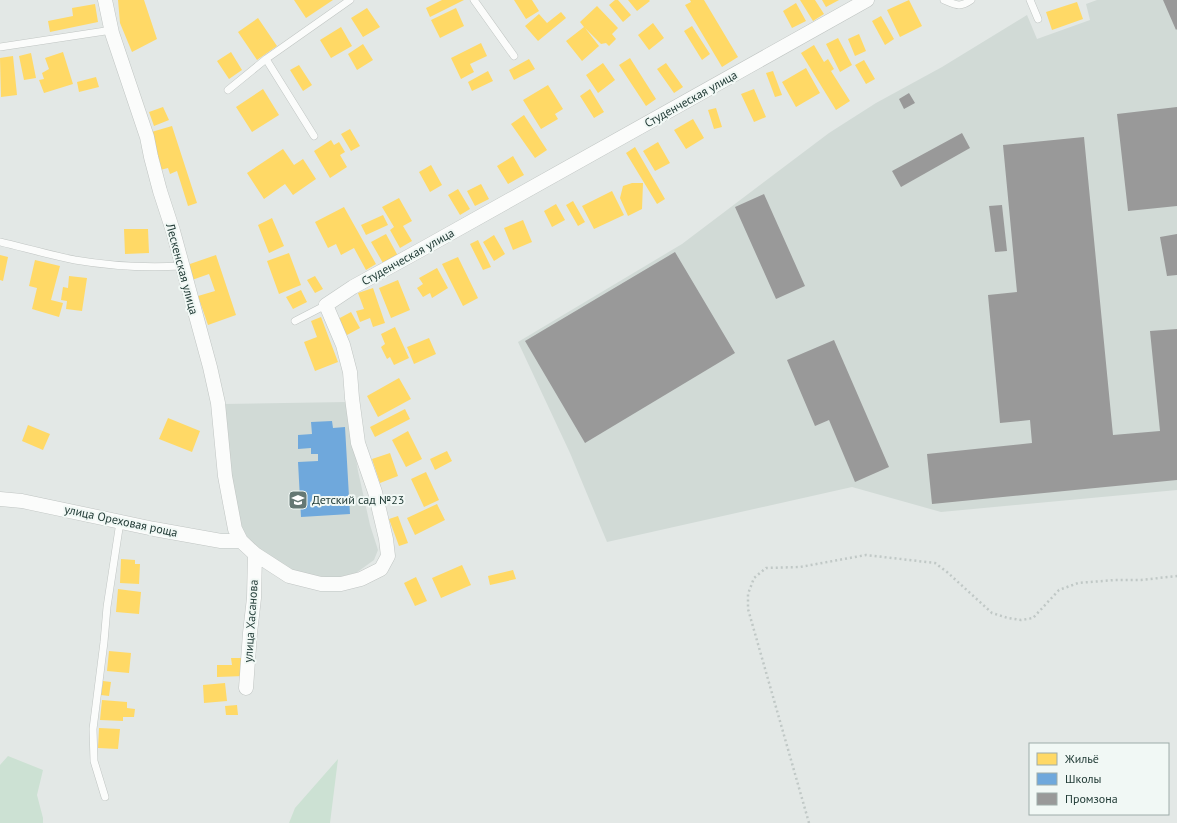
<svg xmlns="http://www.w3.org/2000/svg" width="1177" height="823" font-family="'PT Sans',sans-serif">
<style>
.built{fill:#d1dad6}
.green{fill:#cce1d3}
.homes{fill:#ffd966}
.schools{fill:#6fa8dc}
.industry{fill:#999}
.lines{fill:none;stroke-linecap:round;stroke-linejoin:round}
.service-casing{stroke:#c0c5c3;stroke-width:8}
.minor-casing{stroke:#c0c5c3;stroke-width:15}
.path{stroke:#c0c8c6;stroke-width:2.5;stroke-dasharray:2 3;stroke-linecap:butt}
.service{stroke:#fbfcfb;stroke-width:7}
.minor{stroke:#fbfcfb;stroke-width:14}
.labels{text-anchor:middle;stroke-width:4;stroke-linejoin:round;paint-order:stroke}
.street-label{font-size:12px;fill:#213b36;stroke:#f1f8f5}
.poi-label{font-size:12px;fill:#213b36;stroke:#f1f8f5;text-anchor:start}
</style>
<rect width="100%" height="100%" fill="#e3e8e6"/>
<path class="built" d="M1097 0H1177V490L941 512 852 487 607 542 570 453 518 342 682 244 829 133 876 103 942 67 1027 15 1037 39 1090 20 1086 4Z
M347 402 358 471 370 525 378 550 374 560 356 573 335 578 308 575 284 569 255 547 246 537 238 522 223 404Z"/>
<path class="green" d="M8 756 43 770 37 795 43 818V823H0V765Z
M338 759 330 823H289L295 808Z"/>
<path class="homes" d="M118 0H144L157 39 132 52 120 23Z
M294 0H333L306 18Z
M442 0H464L430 17 426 8Z
M514 0H532L539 11 526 19Z
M615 0H618L631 15 623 22 609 5Z
M628 0H649L650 1 637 11Z
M690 0H704L738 57 722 67 685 5 691 2Z
M800 0H815L824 14 813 21Z
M822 0H839L826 7Z
M909 0 922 26 900 37 887 10Z
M1077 2 1083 19 1052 30 1046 12Z
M796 3 806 21 792 28 783 11Z
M95 4 98 22 50 32 48 21 73 16 72 8Z
M597 6 618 28 612 34 616 39 609 46 606 43 601 44 585 28 599 46 582 61 566 41 584 27 580 22Z
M367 8 380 27 363 37 351 18Z
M456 8 464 26 440 38 431 20Z
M561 12 566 18 538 41 525 26 539 14 547 23Z
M881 16 894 39 885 45 872 21Z
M258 18 277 46 257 60 238 32Z
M653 23 664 38 649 50 638 35Z
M692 26 710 54 702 60 684 31Z
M341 27 352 46 331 58 320 40Z
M859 34 866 51 855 56 848 39Z
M838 38 852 65 840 72 826 44Z
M481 43 487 56 470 64 474 72 461 79 451 58Z
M363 44 373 60 357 70 348 54Z
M814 45 824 62 828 59 834 69 831 71 850 101 836 110 801 53Z
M63 52 73 84 44 93 39 80 44 79 42 73 49 69 45 58Z
M231 52 242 70 229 79 217 61Z
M31 53 36 78 24 80 19 56Z
M13 56 17 95 1 97 0 58Z
M630 58 656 99 646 106 619 65Z
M529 59 535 69 514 80 509 70Z
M864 60 875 79 866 84 855 65Z
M603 63 615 80 598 93 586 75Z
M666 63 683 87 674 93 657 69Z
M299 65 312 85 303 91 290 70Z
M806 68 820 93 796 107 782 82Z
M488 71 493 81 472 91 468 82Z
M773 71 782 95 775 97 766 73Z
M96 77 99 87 79 92 77 82Z
M548 85 563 109 555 114 558 119 541 129 523 100Z
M263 89 279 115 252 132 236 107Z
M590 89 604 112 594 118 580 96Z
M754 89 766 117 754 122 741 94Z
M163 107 169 120 154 126 149 112Z
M716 108 722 127 714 129 708 110Z
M524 115 547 150 535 158 511 124Z
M693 119 704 138 686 149 674 130Z
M172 126 197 203 188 206 177 171 170 174 168 168 160 170 148 133Z
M350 129 360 146 351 151 341 134Z
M331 140 334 145 339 142 345 152 340 155 347 167 330 178 314 151Z
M658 142 670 163 655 171 643 151Z
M635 147 665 199 657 204 626 153Z
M283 149 294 165 303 159 316 179 293 195 285 184 264 199 247 173Z
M513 156 524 175 508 184 497 166Z
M431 165 442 185 430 192 419 172Z
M632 183H643L642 209 628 216 620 198 623 186Z
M481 184 489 199 475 206 467 191Z
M458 189 470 209 460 215 448 195Z
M612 191 624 215 594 229 582 206Z
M399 198 412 221 403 226 412 241 400 248 390 230 394 227 382 207Z
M573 201 585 222 578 226 566 205Z
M556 204 565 220 552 227 544 211Z
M344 207 376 264 366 270 354 248 341 255 336 244 328 248 315 222Z
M383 215 388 225 366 235 361 225Z
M272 218 284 246 269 253 258 225Z
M523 220 532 242 513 250 504 228Z
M124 229H148L149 253 125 254Z
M386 234 398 256 383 263 371 242Z
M494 235 505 254 494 261 483 242Z
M478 240 491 267 483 270 470 244Z
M289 253 301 285 279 294 267 261Z
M0 255 8 257 3 281 0 280Z
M216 255 236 315 208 325 198 296 215 291 209 274 192 280 187 265Z
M458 257 478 298 463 306 442 264Z
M35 260 60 266 51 300 63 303 59 317 32 309 37 288 29 286Z
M437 268 448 288 432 298 430 293 423 297 417 288 423 284 419 278Z
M69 276 87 278 82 311 66 309 67 301 61 300 63 287 68 288Z
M315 276 323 289 315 293 307 280Z
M398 280 410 310 391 318 379 288Z
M373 288 385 323 373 327 370 318 360 322 356 311 364 309 358 293Z
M301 290 307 302 293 309 286 297Z
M351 312 360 328 347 335 338 319Z
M321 317 338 362 315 371 304 342 317 337 311 321Z
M395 327 409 358 394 365 390 357 387 359 381 347 385 344 381 334Z
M429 338 436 354 414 364 407 347Z
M399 378 411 399 378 417 367 396Z
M405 409 410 419 375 437 370 427Z
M168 418 200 431 192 452 159 439Z
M28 425 50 434 43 450 22 441Z
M408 431 422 459 406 467 392 440Z
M447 451 452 461 435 470 430 459Z
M390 453 398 476 380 483 372 459Z
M426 472 439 500 424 507 411 479Z
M437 504 445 520 415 535 407 518Z
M398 516 408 543 399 546 389 519Z
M121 559 135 560V564H140L139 584 120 583Z
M462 565 471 585 441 598 432 578Z
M513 570 516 579 490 585 488 576Z
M416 577 427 601 415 606 404 583Z
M118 589 141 592 139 614 116 612Z
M109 651 131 653 129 673 107 671Z
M231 658H243L244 676 217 677V665H232Z
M103 681 111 682 109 696 101 695Z
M225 683 227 701 204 703 203 685Z
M102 700 127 702V708L135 709 134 717H123V721L100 720Z
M237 705 238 715H226L225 706Z
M99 728 120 729 118 749 98 748Z"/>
<path class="schools" d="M332 421 333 428 345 427 350 514 301 517 298 462 318 461V454H311V448L298 449V435L312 434 311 422Z"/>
<path class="industry" d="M1163 0H1177V29L1176 30Z
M909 93 915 103 904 109 899 99Z
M1177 107V206L1128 211 1117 114Z
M962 133 970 148 901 187 892 171Z
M1084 137 1113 435 1160 431 1150 331 1177 329V480L932 504 927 454 1032 443 1030 420 1000 423 988 295 1017 292 1003 145Z
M764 194 805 286 776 299 735 207Z
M1002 205 1007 251 995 252 989 206Z
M1177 234V275L1167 276 1160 237Z
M675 252 735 353 585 443 525 341Z
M834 340 889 467 855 482 829 420 815 426 787 360Z"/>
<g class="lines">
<g class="service-casing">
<path id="service" d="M474 0 514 56
M944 0C956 5 960 8 971 0
M1030 0 1038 19
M0 47 112 30
M228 90 266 59
M314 136 266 59 350 0
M0 242C25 248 50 255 75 260 110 266 147 268 182 266
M295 321 326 305
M105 797 94 761 93 729 104 642 107 607 120 522"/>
</g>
<g class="minor-casing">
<path id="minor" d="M105 0 112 33 147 137 151 157 160 191 173 231 210 367 218 403 225 476 235 529 241 541 255 554 289 576 321 584H341L361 579 381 569 388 556 386 539 375 492 358 443 352 398 350 372 343 345 326 305 353 287 424 248 867 0
M0 499 22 501 154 529 221 541H241
M246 688 250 633 254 598 255 554"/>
</g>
<path class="path" d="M809 823 748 609V594L754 578 766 568 800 567 866 555 935 563 947 572 992 613 1008 618 1021 620 1033 618 1059 590 1078 583 1115 580H1141L1177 576"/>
<use href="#service" class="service"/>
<use href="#minor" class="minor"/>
</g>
<defs>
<g id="school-square" transform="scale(1)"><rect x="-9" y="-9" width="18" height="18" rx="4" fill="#657874" stroke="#f1f8f5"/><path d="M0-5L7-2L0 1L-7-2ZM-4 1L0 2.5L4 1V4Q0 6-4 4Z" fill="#fff"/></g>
</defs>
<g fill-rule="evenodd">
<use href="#school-square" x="298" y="500"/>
</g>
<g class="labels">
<g class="street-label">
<text transform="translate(691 99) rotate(-29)" y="4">Студенческая улица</text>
<text transform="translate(408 257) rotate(-29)" y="4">Студенческая улица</text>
<text transform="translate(182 269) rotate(75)" y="4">Лескенская улица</text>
<text transform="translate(121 521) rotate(12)" y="4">улица Ореховая роща</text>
<text transform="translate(251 621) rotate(-86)" y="4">улица Хасанова</text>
</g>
<g class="poi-label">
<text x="312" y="504">Детский сад №23</text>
</g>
</g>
<rect x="1029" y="743" width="140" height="72" fill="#f1f8f5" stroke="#9eaca9"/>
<rect x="1037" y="753" width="20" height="12" fill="#ffd966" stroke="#9eaca9"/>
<text x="1065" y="763" font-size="12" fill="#213b36">Жильё</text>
<rect x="1037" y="773" width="20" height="12" fill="#6fa8dc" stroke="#9eaca9"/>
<text x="1065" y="783" font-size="12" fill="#213b36">Школы</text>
<rect x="1037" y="793" width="20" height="12" fill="#999999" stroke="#9eaca9"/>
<text x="1065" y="803" font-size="12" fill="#213b36">Промзона</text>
</svg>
